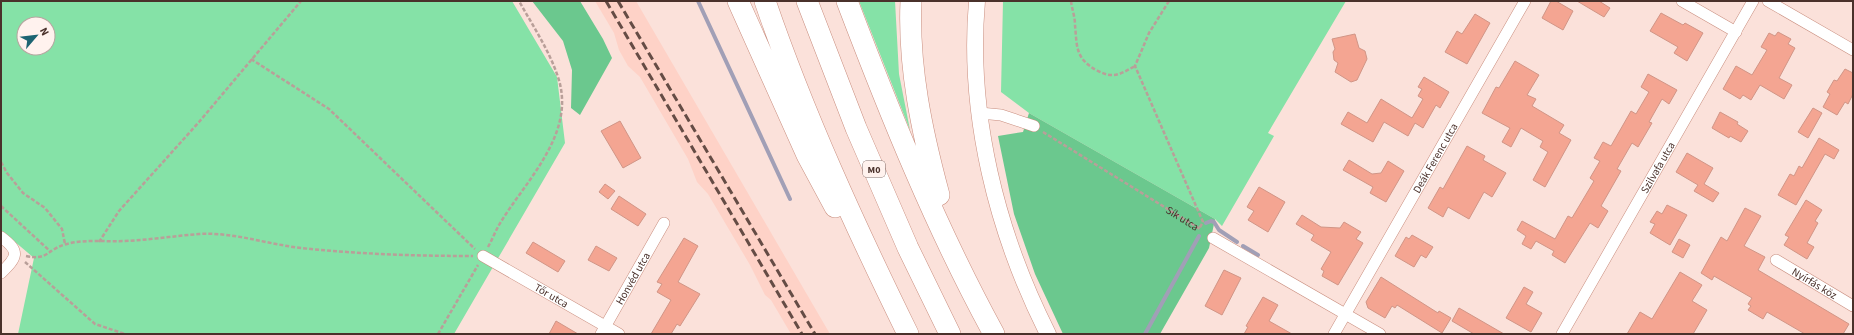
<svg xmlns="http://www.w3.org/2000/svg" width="1854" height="335" font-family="'Source Sans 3',sans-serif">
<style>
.built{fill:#fed2c7}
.green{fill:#85e2a7;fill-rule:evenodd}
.forest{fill:#6bc88e}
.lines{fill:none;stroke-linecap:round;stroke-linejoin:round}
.stream{stroke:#a19fb6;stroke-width:4}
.building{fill:#f4a592;stroke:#d19586}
.street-casing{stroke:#c98e7f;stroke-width:12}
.secondary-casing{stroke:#c98e7f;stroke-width:17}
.highway-casing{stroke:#c98e7f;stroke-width:22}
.path{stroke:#b99f99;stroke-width:2.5;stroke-dasharray:4 2;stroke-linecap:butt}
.street{stroke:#fff;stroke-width:11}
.secondary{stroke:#fff;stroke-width:16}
.highway{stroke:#fff;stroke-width:21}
.rail{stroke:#654c45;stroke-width:3;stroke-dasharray:8 4;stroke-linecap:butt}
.labels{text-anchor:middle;stroke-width:3;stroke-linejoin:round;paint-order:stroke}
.shield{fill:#fff2ee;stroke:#806b66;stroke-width:1}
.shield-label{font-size:10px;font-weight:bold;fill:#4a312b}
.street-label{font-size:11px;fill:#4a312b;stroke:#fff2ee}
</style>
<rect width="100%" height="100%" fill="#fbe1da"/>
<path class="built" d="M595 1H636L830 334H791L771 300 765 295 750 265 708 194 697 182 688 159 640 77 628 66 619 50 614 33Z"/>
<path class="green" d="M1 1H512L557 77 565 143 454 334H18L34 258 1 230ZM24 24H48V48H24Z
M859 1H895L899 74 910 130Z
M1003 1H1346L1268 133 1274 136 1222 226 1215 219 1029 113 1001 92Z"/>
<path class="forest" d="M532 1H580L603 39 612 58 580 115 571 108 572 70 563 41Z
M1029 113 1215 219 1209 248 1160 334H1063L1035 274 1014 214 998 136 1023 132Z"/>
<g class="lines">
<path class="stream" d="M698 1 790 199
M1206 223 1211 221 1214 222 1219 230 1237 242
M1243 246 1258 255
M1145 334 1199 236"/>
</g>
<path class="building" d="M1551 1H1556L1573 11 1563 30 1542 18Z
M1577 1H1599L1610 8 1604 17Z
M1661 13 1683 25 1685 23 1703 33 1687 61 1674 53 1678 47 1650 31Z
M1475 14 1490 23 1467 64 1445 52 1457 31 1462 34Z
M1778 32 1791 39 1788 44 1795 48 1779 78 1792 85 1784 99 1760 85 1751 100 1743 95 1740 99 1723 89 1736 66 1752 75 1767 50 1761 47 1769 33 1775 36Z
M1355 34 1359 48 1365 51 1367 59 1357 80 1351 82 1335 72 1338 63 1334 60 1333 52 1335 49 1332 39Z
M1515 61 1539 75 1527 95 1536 99 1532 106 1564 125 1559 133 1571 140 1545 187 1533 180 1548 152 1540 147 1543 141 1521 128 1511 147 1502 142 1510 128 1482 113 1496 87 1499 88Z
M1845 69 1853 73V94L1848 104 1845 102 1837 115 1823 107 1830 94 1827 92 1834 80 1837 81Z
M1648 74 1677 90 1669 104 1662 99 1649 122 1652 123 1638 147 1632 143 1617 169 1621 171 1601 206 1608 211 1598 228 1590 223 1565 263 1552 255 1554 251 1536 241 1531 249 1522 244 1526 236 1517 230 1522 221 1555 239 1568 216 1572 218 1594 181 1590 178 1600 161 1594 158 1603 142 1611 146 1631 111 1636 114 1649 92 1641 87Z
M1424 77 1449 92 1440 108 1436 105 1423 128 1415 123 1408 136 1384 122 1373 142 1341 124 1348 112 1367 123 1381 99 1412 118 1423 99 1418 96 1422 89 1418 87Z
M1813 108 1822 113 1808 138 1798 132Z
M1720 112 1738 122 1737 124 1748 131 1741 142 1730 136 1729 138 1712 128Z
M620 121 641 158 623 168 601 131Z
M1819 138 1839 150 1834 159 1825 154 1796 205 1778 195 1790 174 1794 176 1799 166 1802 168Z
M1467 146 1485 156 1483 160 1506 173 1492 197 1484 192 1469 219 1448 207 1443 217 1428 208 1440 187 1443 189Z
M1687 153 1713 168 1704 184 1719 193 1713 202 1694 191 1698 185 1676 172Z
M1349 160 1372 174 1381 173 1388 161 1404 171 1386 202 1370 193 1373 187 1343 170Z
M605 184 615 191 608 199 599 192Z
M1259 187 1285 202 1268 232 1248 220 1254 211 1247 207Z
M619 196 646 214 638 226 611 209Z
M1806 200 1822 210 1815 221 1818 223 1807 243 1814 247 1807 259 1784 245 1789 237 1785 235Z
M1667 205 1687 215 1670 245 1650 233 1655 224 1650 222 1657 211 1662 214Z
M1745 208 1761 216 1744 246 1765 257 1758 270 1849 324 1843 334H1805L1767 312 1763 319 1748 310 1751 306 1748 304 1752 298 1714 276 1712 280 1701 273 1721 237 1727 241Z
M1302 215 1321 227 1340 228 1344 222 1361 232 1356 239 1363 243 1338 285 1322 276 1324 271 1321 269 1331 252 1311 240 1314 235 1296 224Z
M1412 235 1433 247 1426 258 1421 255 1414 267 1395 256 1406 237 1409 239Z
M684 238 698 246 678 282 700 294 680 326 677 324 671 334H651L671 300 657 292 662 284 657 282Z
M1679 239 1690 245 1683 258 1672 252Z
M533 242 565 261 558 272 526 253Z
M596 246 617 258 609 271 588 260Z
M1224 270 1241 278 1222 315 1205 306Z
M1680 272 1702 285 1692 301 1707 310 1693 334H1627L1640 312 1652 319Z
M1381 277 1438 313 1439 311 1451 318 1442 333 1397 305 1395 308 1392 306 1385 318 1368 308 1366 302Z
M1524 287 1533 292 1526 304 1542 313 1531 332 1506 318Z
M1263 297 1278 305 1269 321 1292 334H1244L1248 327 1246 326Z
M1459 308 1504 334H1474L1452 321Z
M556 321 578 334H549Z"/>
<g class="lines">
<g class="street-casing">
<g id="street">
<path d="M1682 1 1736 32"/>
<path d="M1768 1 1853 50"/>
<path d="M980 113 1001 115 1034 126"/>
<path d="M1 237C21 252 17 257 1 273"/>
<path d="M1213 238 1380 334"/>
<path id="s2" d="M483 256 619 334"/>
<path id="s3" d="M1776 260 1853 306"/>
<path id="s4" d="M601 334 664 223"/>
<path id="s5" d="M1334 334 1525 1"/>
<path id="s6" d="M1562 334 1753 1"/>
</g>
</g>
<g class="secondary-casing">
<path id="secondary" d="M977 1C967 115 997 233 1048 334"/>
</g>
<g class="highway-casing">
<path id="highway" d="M738 1 807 155 835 207
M765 1C804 115 855 226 908 334
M807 1 856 128 908 248 950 334
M847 1C890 114 936 228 994 334
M911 1C908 67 922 132 939 195"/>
</g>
<g class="path">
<path d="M1071 1C1072 9 1075 17 1075 25 1077 46 1075 58 1096 70 1113 79 1119 75 1135 66"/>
<path d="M1169 1 1149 33 1135 66 1203 222 1199 229"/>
<path d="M251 59 329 109 475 249"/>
<path id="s1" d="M1043 132 1200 229"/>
<path d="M1 162 7 173 23 193 45 208 62 229 65 244"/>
<path d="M1 206 51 252"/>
<path d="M99 242 119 211 199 122 301 1"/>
<path d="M488 247C492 240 495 232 499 225 525 181 577 134 558 77 549 50 533 26 519 1"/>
<path d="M26 256C49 261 48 248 67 244 85 239 105 242 124 241 149 240 174 236 199 234 234 232 266 244 301 248 358 254 415 256 473 256"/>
<path d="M25 262 95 324 125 334"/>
<path d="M438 334 478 265"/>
</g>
<use href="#street" class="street"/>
<use href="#secondary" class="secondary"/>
<use href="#highway" class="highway"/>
<path class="rail" d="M606 1 802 334
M618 1 815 334"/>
</g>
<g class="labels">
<rect class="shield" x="863" y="161" width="22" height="16" rx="3"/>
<g class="shield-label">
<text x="874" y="173">M0</text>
</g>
<g class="street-label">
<text dy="4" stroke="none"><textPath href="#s5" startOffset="203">Deák Ferenc utca</textPath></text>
<text dy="4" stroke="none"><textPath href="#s6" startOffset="192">Szilvafa utca</textPath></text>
<text dy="4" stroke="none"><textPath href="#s1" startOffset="164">Sík utca</textPath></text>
<text dy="4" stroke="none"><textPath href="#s4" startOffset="64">Honvéd utca</textPath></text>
<text dy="4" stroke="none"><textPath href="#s3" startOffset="45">Nyírfás köz</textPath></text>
<text dy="4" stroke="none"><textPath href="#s2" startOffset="79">Tőr utca</textPath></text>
</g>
</g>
<rect width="1854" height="335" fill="none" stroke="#4a312b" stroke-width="4"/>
<g transform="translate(36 36) rotate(62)"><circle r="19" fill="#fff2ee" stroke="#b7a5a0"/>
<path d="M0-3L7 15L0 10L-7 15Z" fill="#1c6472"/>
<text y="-6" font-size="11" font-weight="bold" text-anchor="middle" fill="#4a312b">N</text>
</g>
</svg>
